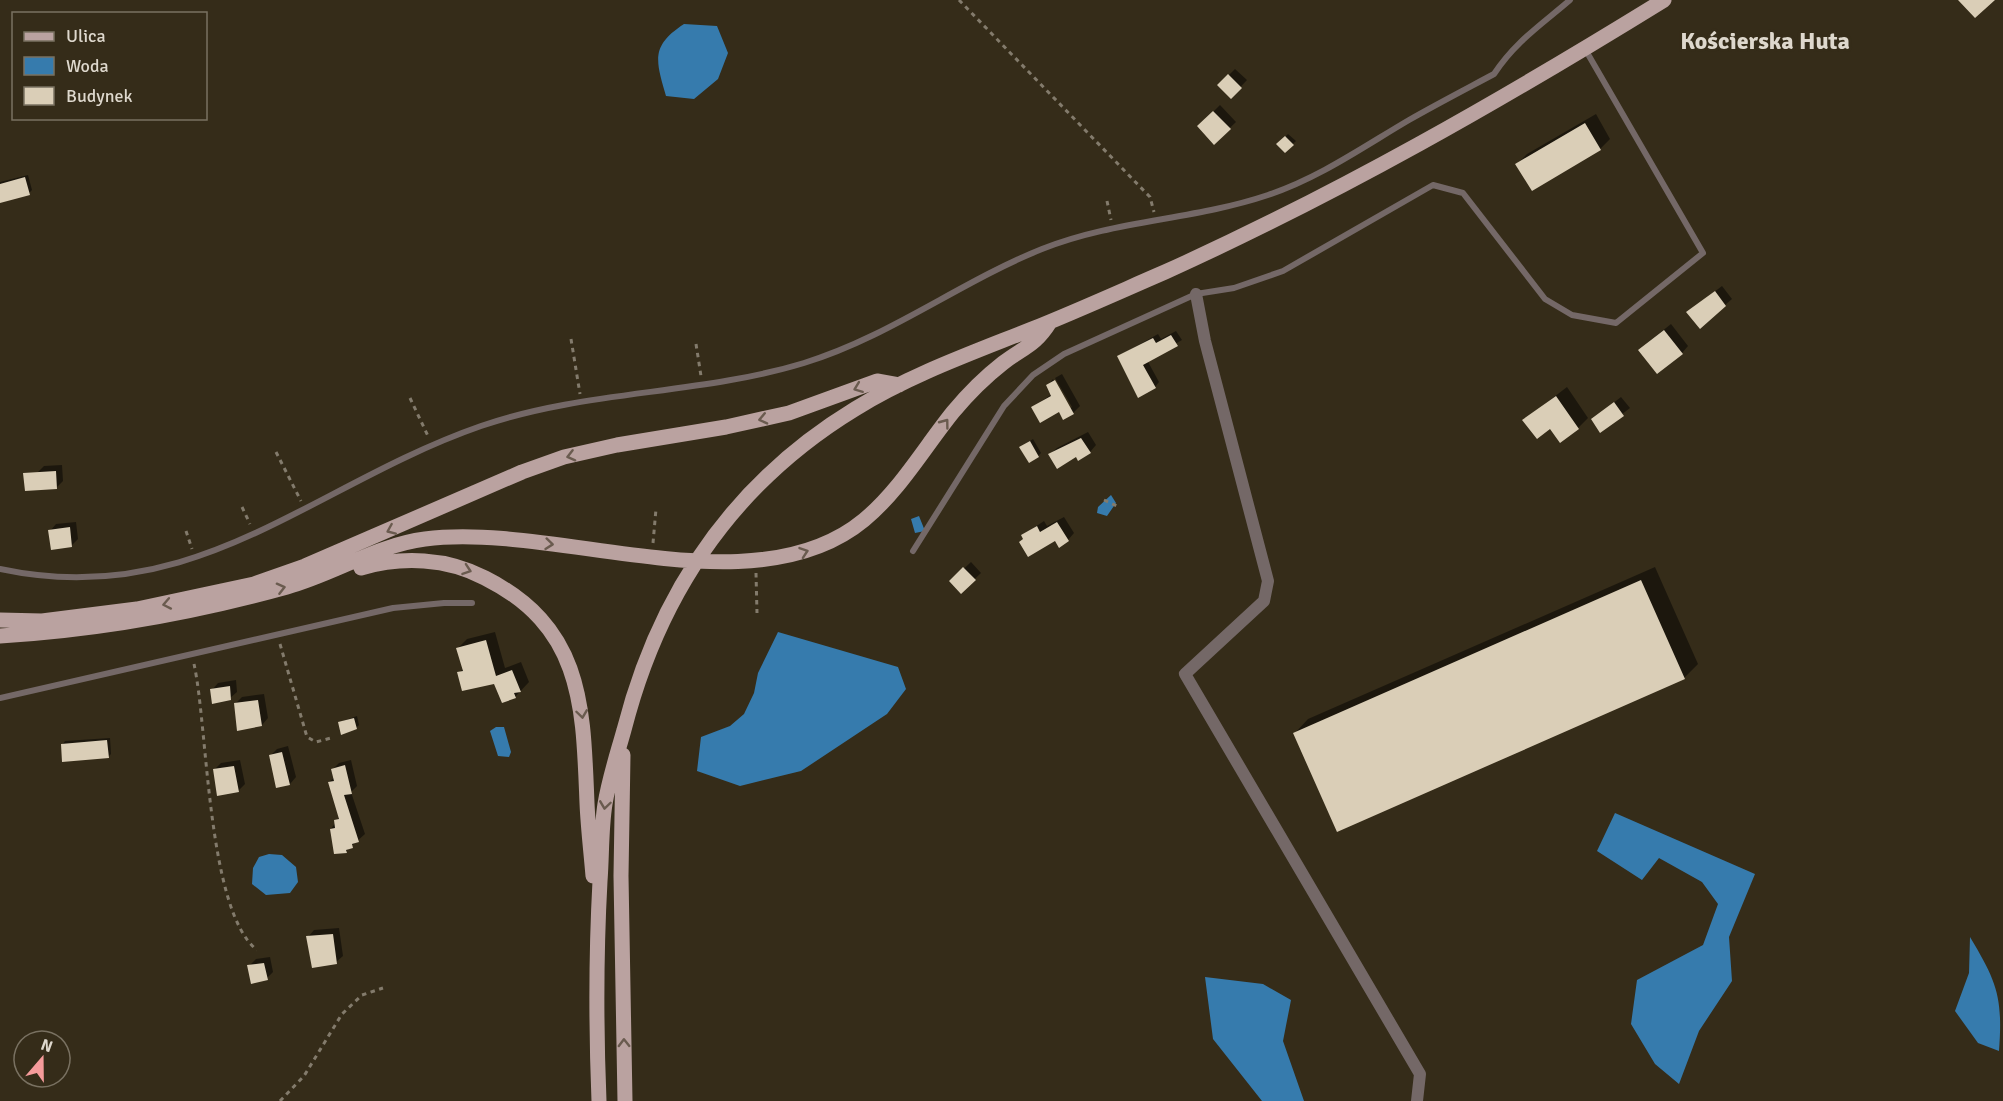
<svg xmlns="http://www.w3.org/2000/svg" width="2003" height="1101" font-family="Signika,sans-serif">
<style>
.water{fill:#367bad}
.shadow{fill:#0007}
.building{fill:#daceb7}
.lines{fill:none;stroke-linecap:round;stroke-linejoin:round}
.path{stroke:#837b6c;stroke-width:3;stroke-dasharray:4.5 4.5;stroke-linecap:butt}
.service{stroke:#746867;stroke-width:6}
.minor{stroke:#746867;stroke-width:12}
.primary{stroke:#baa2a0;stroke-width:15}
.oneway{stroke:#6a5b4f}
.labels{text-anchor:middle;stroke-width:6;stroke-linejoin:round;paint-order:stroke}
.quarter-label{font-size:24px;font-weight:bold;fill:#ded8cd;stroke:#352c19}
</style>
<rect width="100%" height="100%" fill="#352c19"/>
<path class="water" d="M684 24 717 26 728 53 718 79 694 99 666 96C656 61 650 46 684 24Z
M1111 495 1116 503 1107 516 1097 513 1098 507Z
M919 516 925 531 915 533 911 519Z
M778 632 898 667 906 689 887 714 801 771 740 786 697 771 701 737 730 726 744 714 754 693 758 673Z
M496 727H504L511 752 509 757 498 756 490 731Z
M1615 813 1755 874 1729 937 1732 981 1699 1031 1679 1084 1655 1064 1631 1024 1637 980 1703 945 1718 904 1702 882 1659 858 1642 880 1597 851Z
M269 854 282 855 296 867 298 882 290 893 266 895 252 884 253 868 259 857Z
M1970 937C1997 982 2003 997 1999 1051L1978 1043 1955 1011 1969 973Z
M1205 977 1263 984 1291 1000 1283 1041 1304 1101H1262L1213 1039Z"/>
<path class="shadow" d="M1235 69 1247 80 1231 97 1219 85Z
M1220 105 1236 122 1214 143 1199 126Z
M1596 114 1610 139 1600 149 1517 164 1527 154Z
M1288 134 1296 141 1285 151 1278 144Z
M28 175 32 190 29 193 0 202V182Z
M1722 286 1732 299 1725 305 1688 312Z
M1671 324 1688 346 1682 353 1646 344Z
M1176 331 1182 340 1147 360 1159 382 1155 387 1119 356 1158 334 1161 339Z
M1062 374 1080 406 1073 413 1033 407 1052 394 1048 385 1053 379 1069 409 1072 407 1055 378Z
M1567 387 1588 418 1578 428 1551 427 1524 420Z
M1621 397 1630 408 1600 431 1593 419Z
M1088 432 1096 445 1090 452 1076 455 1050 454 1057 448Z
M1033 439 1041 453 1038 456 1024 445Z
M62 465 63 481 57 487 37 473 44 466Z
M1064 517 1074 533 1068 540 1024 538 1023 535 1044 521 1047 526Z
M76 522 78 539 72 545 50 531 56 524Z
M971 562 981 573 961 592 951 581Z
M1655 567 1698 664 1684 678 1295 733 1308 719Z
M495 632 505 668 521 662 529 682 515 697 495 682 459 673 464 668 458 648 467 639Z
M236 680 237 692 230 698 212 690 218 683Z
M264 694 268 718 262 725 235 704 242 697Z
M357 716 359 725 356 728 340 722Z
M110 738 111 754 108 757 63 744 65 741Z
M288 746 296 777 290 784 270 756 277 749Z
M240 760 245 784 238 791 214 770 221 763Z
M351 760 357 786 351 792 365 834 346 851 331 829 340 816 329 782 335 777 333 769 339 763Z
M339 928 343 956 336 962 308 937 314 930Z
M270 957 273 972 267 978 249 966 256 959Z"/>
<path class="building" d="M1958 0H1995L1975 18Z
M1228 74 1242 88 1231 99 1217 85Z
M1213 111 1231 129 1214 145 1197 126Z
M1585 123 1601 150 1532 191 1515 164Z
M1285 136 1294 145 1285 153 1276 144Z
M25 177 30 195 0 203V184Z
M1715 291 1726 306 1700 329 1686 312Z
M1664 330 1683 354 1657 374 1638 350Z
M1171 335 1178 346 1143 365 1156 388 1138 398 1117 356 1153 338 1156 343Z
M1055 380 1074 414 1063 420 1059 412 1040 423 1031 407 1051 396 1046 385Z
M1556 396 1579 429 1560 443 1550 429 1537 439 1522 420Z
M1614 402 1624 416 1600 433 1591 419Z
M1081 438 1091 453 1078 461 1076 457 1057 469 1048 454Z
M1030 441 1039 457 1029 463 1019 447Z
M56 471 57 489 25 491 23 473Z
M1057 522 1069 541 1059 548 1055 541 1028 557 1019 542 1023 539 1021 535 1037 526 1040 532Z
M70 527 72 547 51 550 48 530Z
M963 567 976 580 961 594 949 581Z
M1641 580 1685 679 1337 832 1293 733Z
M486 640 496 676 512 670 521 692 514 693 516 698 502 703 494 684 462 691 457 672 463 671 456 648Z
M230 686 231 700 212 704 210 689Z
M258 700 262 726 237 731 234 703Z
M354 718 357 729 341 735 338 722Z
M107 740 109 758 62 762 61 744Z
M282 752 290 785 276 788 269 755Z
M345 765 352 794 344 795 359 842 352 844 353 848 346 850 347 853 334 854 330 829 335 828 334 820 339 819 328 782 334 781 331 769Z
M234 766 239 792 217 796 213 769Z
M333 934 337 964 312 968 306 936Z
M264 963 268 980 251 984 247 965Z"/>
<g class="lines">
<path class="path" d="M959 0 1150 197 1154 212
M1107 201 1111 220
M571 339 580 394
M696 344 701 376
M410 398 428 436
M276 452 301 501
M1104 500 1117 506
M242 507 250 524
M186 531 192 549
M653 543 656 509
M756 573 757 613
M280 644 307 737 316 742 331 738
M194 664C208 727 207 911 257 950
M280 1101 304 1076 342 1014 362 995 383 988"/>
<path class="service" d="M913 551 1004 406 1033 375 1064 354 1196 294 1234 288 1283 271 1433 185 1463 193 1545 299 1572 315 1616 323 1703 253 1585 49
M0 569C196 611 311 485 481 426 585 390 699 395 804 363 889 337 960 282 1042 249 1114 220 1194 220 1268 195 1319 178 1363 147 1409 120 1437 104 1466 89 1494 74 1516 41 1541 25 1570 0
M0 698 393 608 444 603H472"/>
<path class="minor" d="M1196 294 1205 341 1268 581 1264 601 1185 674 1420 1074 1417 1101"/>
<path class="primary" d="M361 568C402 556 447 558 485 578 584 628 583 707 587 803 588 827 591 852 593 876
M0 620 42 621 137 609 254 584 305 566 522 472 564 457 617 445 726 427 789 413 877 381 899 385
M0 636C98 630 193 613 287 587 334 574 377 545 425 539 557 522 754 611 864 520 900 490 924 448 953 412 968 394 985 377 1003 363 1024 347 1035 346 1050 322
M623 755 621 876 625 1101
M599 1101C596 1027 596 954 600 881 602 855 601 829 605 804 609 779 617 755 624 730 659 593 732 484 855 409 910 375 972 353 1032 329 1077 311 1121 291 1165 272 1338 194 1502 100 1664 0"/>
</g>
<defs><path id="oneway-chevron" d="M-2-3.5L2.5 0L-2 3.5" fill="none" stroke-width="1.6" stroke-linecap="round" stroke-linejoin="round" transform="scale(1.5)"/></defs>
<g class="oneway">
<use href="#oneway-chevron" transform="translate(858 388) rotate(159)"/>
<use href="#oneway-chevron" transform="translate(763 419) rotate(167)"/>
<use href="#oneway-chevron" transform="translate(945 423) rotate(-53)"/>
<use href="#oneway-chevron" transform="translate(571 456) rotate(166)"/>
<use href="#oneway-chevron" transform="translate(391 530) rotate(157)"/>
<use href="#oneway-chevron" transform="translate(549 544) rotate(6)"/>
<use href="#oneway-chevron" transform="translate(804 552) rotate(-19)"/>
<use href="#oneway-chevron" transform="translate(467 570) rotate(19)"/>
<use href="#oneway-chevron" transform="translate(281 588) rotate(-14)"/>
<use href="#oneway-chevron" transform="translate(167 604) rotate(169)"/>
<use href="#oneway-chevron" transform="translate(582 714) rotate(82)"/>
<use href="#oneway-chevron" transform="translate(605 805) rotate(98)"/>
<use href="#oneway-chevron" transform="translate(624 1043) rotate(-91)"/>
</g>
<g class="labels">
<g class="quarter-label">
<text x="1765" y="49">Kościerska Huta</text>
</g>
</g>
<rect x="12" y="12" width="195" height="108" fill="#352c19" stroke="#797161" stroke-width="1.5"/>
<rect x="24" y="32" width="30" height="9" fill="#baa2a0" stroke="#797161" stroke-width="1.5"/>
<text x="66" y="42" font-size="18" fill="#ded8cd">Ulica</text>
<rect x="24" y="57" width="30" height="18" fill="#367bad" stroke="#797161" stroke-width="1.5"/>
<text x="66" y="72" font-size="18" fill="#ded8cd">Woda</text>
<rect x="24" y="87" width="30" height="18" fill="#daceb7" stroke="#797161" stroke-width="1.5"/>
<text x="66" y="102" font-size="18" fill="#ded8cd">Budynek</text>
<g transform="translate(42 1059) rotate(20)"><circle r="28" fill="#352c19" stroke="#797161" stroke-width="1.5"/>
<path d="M0-4.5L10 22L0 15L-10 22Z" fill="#f59b9b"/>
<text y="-9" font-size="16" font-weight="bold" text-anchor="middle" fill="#ded8cd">N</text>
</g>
</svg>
